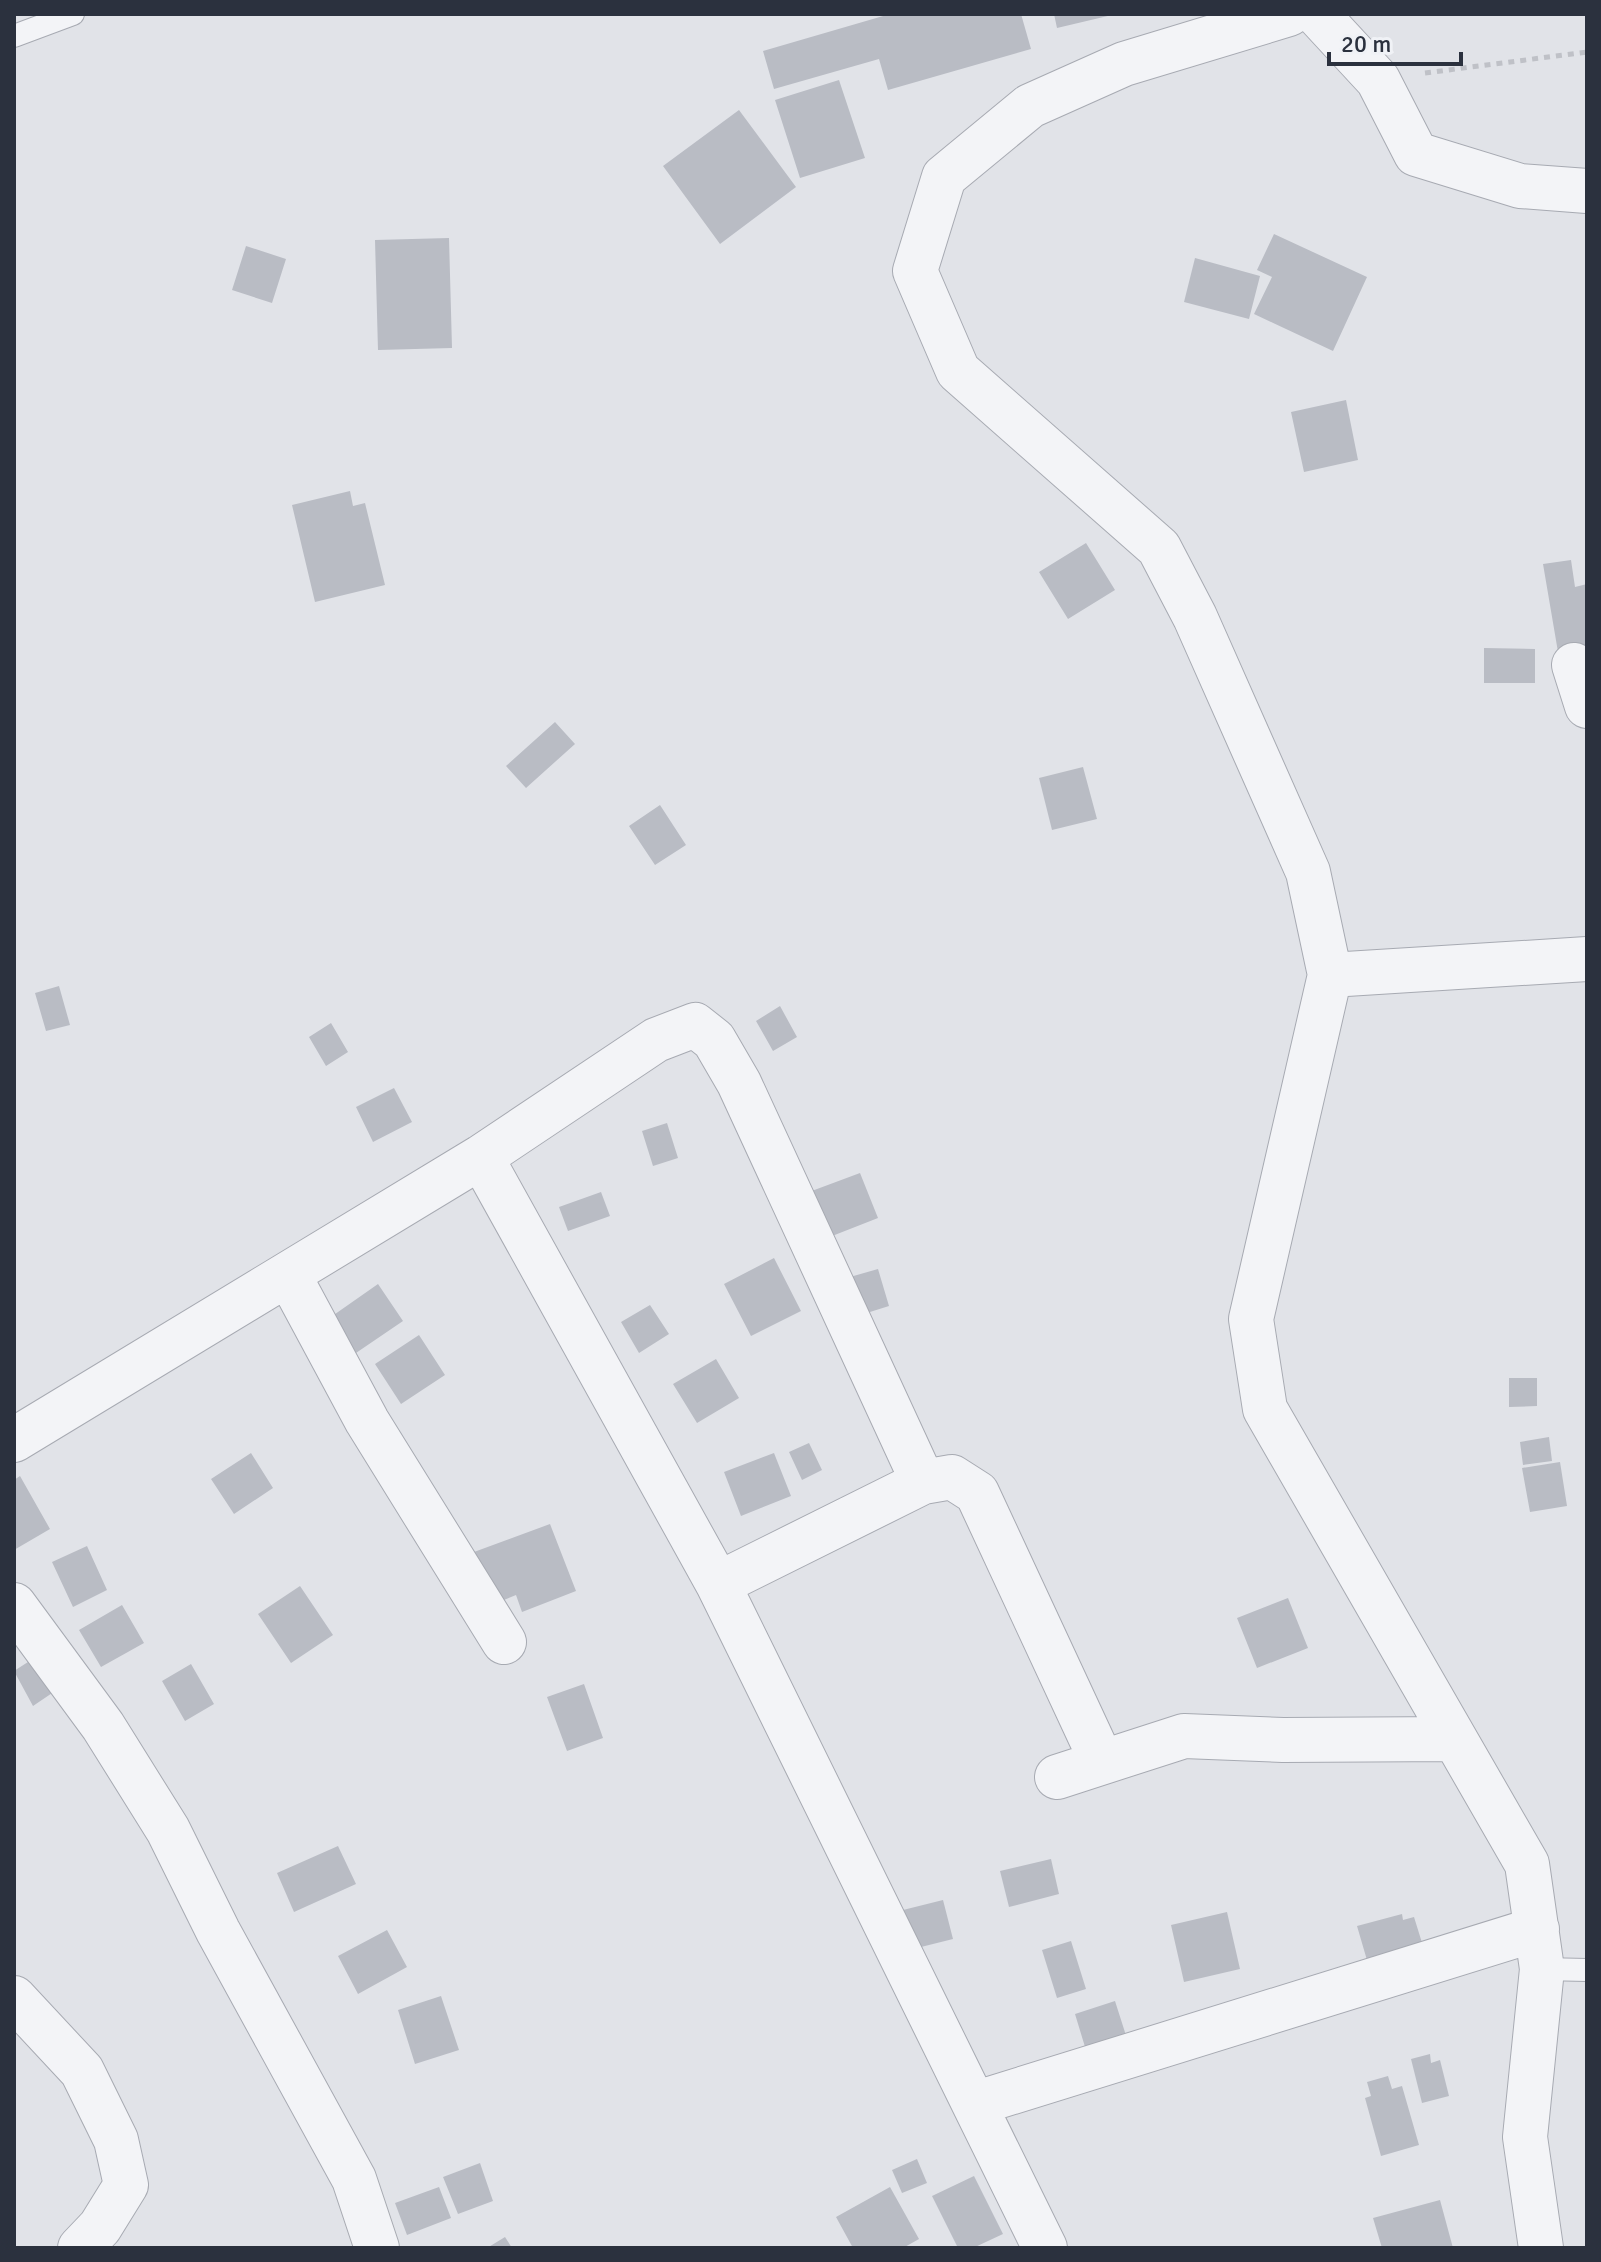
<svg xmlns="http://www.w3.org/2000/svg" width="1601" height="2262" font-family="Signika,sans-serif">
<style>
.building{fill:#b9bcc4}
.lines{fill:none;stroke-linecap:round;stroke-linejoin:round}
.service-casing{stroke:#a7aab2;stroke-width:24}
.minor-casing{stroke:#a7aab2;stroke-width:46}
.path{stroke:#bfc1c7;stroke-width:5;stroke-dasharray:6 6;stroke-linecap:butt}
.service{stroke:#f3f4f7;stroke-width:22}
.minor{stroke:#f3f4f7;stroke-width:44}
</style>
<rect width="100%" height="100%" fill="#e1e3e8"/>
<path class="building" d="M890 14H1021L1031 49 888 90 879 59 774 89 763 51Z
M1054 14H1112V15L1057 28Z
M839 80 865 158 800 178 775 100Z
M739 110 796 187 720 244 663 166Z
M1274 234 1367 277 1333 351 1254 314 1272 277 1257 270Z
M449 238 452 348 378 350 375 240Z
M246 246 286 259 272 303 232 290Z
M1195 258 1260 276 1249 319 1184 302Z
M1346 400 1358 460 1304 472 1291 412Z
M350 491 353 506 365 503 385 585 315 602 292 505Z
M1086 543 1115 590 1068 619 1039 572Z
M1571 560 1575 587 1587 584V646L1558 652 1543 564Z
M1484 648 1535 649V683H1484Z
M555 722 575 744 526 788 506 766Z
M1083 767 1097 819 1052 830 1039 778Z
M660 805 686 845 655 865 629 826Z
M59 986 70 1025 46 1031 35 993Z
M780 1006 797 1037 773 1051 756 1021Z
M331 1023 348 1052 326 1066 309 1037Z
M394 1088 412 1122 373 1142 356 1107Z
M667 1123 678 1158 653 1166 642 1131Z
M860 1173 878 1218 827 1238 809 1192Z
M601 1192 610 1216 568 1231 559 1207Z
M774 1258 801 1311 751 1336 724 1284Z
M878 1269 889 1306 854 1317 843 1279Z
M378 1284 403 1321 353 1355 328 1319Z
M650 1305 669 1334 639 1353 621 1322Z
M419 1335 445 1375 401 1404 375 1364Z
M716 1359 739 1398 697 1423 673 1384Z
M1509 1378H1537V1406L1509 1407Z
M1549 1437 1552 1461 1523 1465 1520 1442Z
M809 1443 822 1470 802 1480 789 1452Z
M251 1453 273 1488 234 1514 211 1479Z
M774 1453 791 1496 741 1516 724 1472Z
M1560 1462 1567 1506 1530 1512 1522 1468Z
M20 1476 50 1529 14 1550V1480Z
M550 1524 576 1591 522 1612 516 1595 494 1604 474 1552Z
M87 1546 107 1590 73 1607 52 1562Z
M300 1586 333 1635 291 1663 258 1614Z
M1288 1598 1308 1648 1257 1668 1237 1618Z
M122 1605 144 1643 101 1667 79 1630Z
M42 1653 64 1685 33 1706 14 1671Z
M191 1664 214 1704 185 1721 162 1681Z
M584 1684 603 1738 567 1751 547 1697Z
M338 1846 356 1884 294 1912 277 1873Z
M1051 1859 1059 1894 1009 1907 1000 1871Z
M943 1900 953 1939 913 1949 903 1910Z
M1227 1912 1240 1969 1184 1982 1171 1925Z
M1402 1914 1403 1920 1414 1917 1423 1946 1369 1967 1357 1926Z
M387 1930 407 1967 358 1994 338 1956Z
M1071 1941 1086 1989 1057 1998 1042 1950Z
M441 1996 459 2050 415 2064 398 2010Z
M1115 2001 1130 2048 1089 2060 1075 2014Z
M1430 2054 1431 2063 1440 2060 1449 2096 1422 2103 1411 2059Z
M1388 2076 1392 2089 1402 2086 1419 2145 1381 2156 1365 2098 1371 2096 1367 2082Z
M917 2159 927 2183 902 2193 892 2170Z
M480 2163 493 2201 458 2214 443 2177Z
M974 2176 1003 2234 973 2248H958L932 2196Z
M439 2187 451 2218 407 2235 395 2203Z
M890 2187 919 2239 903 2248H853L836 2217Z
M1440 2200 1453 2248H1382L1373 2218Z
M505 2237 512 2248H487Z"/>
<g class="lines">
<g class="service-casing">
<path id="service" d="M14 36 73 14
M1542 1969 1587 1970"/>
</g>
<g class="minor-casing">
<path id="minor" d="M1289 14 1124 64 1030 106 944 177 915 271 958 371 1159 548 1195 617 1308 872 1330 975 1251 1319 1265 1409 1527 1864 1542 1969 1525 2137 1541 2248
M1317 14 1378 80 1416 154 1520 186 1587 191
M1574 665 1587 706
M1330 975 1587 959
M481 1157 718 1584 1045 2248
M288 1274 367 1421 504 1642
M14 1440 481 1157 656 1040 695 1025 714 1040 739 1083 923 1482
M718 1584 923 1482 952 1477 977 1493 1102 1762
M14 1605 103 1726 168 1830 218 1931 354 2179 377 2248
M1057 1777 1184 1736 1283 1740 1454 1739
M14 1998 82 2071 116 2140 126 2185 100 2227 80 2248
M977 2103 1537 1929"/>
</g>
<path class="path" d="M1425 73 1587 52"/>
<use href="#service" class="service"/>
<use href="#minor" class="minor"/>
</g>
<rect width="1601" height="2262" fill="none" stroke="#2b313e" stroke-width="32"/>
<path d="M1329 52v12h132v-12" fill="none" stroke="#2b313e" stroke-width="4"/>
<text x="1341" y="52" font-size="24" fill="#2b313e" stroke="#f0f2f6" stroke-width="6" paint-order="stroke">20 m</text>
</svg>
